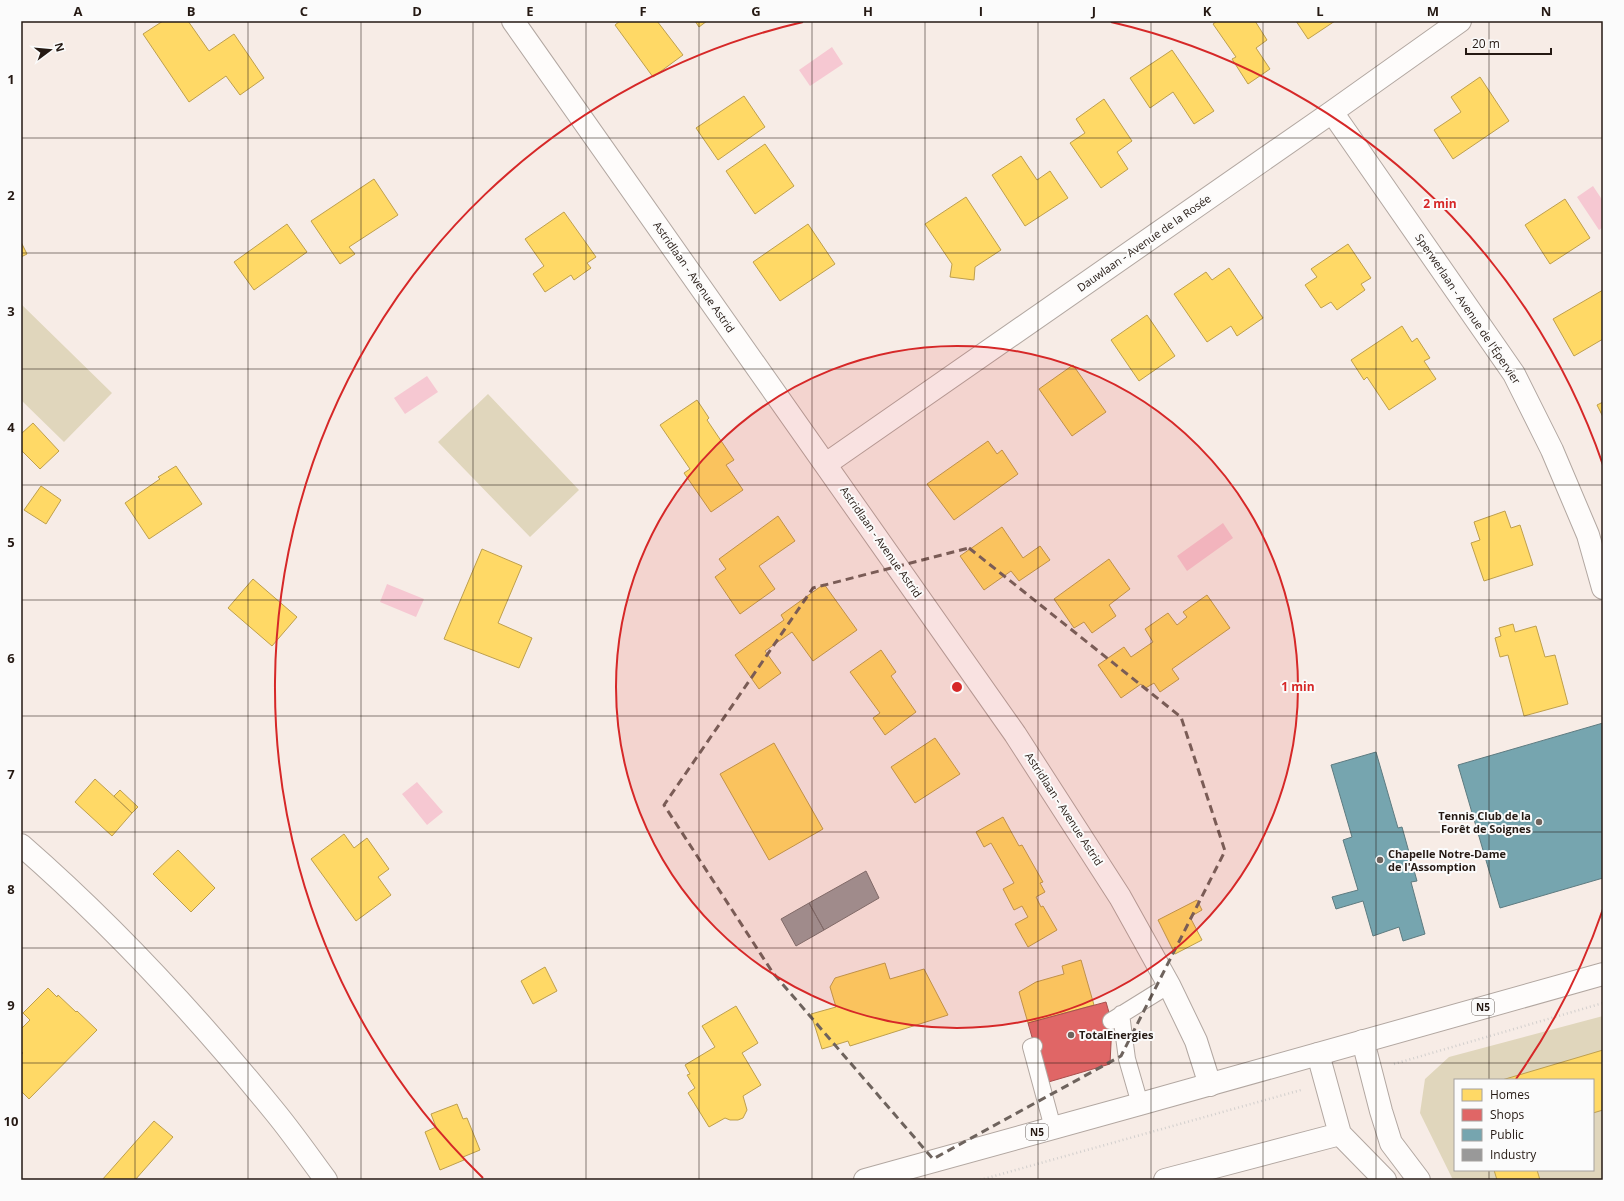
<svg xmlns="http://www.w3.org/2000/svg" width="1624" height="1201" font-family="'Open Sans',sans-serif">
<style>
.green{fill:#e0d6bc;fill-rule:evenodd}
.water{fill:#f6c8d2}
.homes{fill:#ffd966;stroke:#be9f4d}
.shops{fill:#e06666;stroke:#a84f4d}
.public{fill:#76a5af;stroke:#5e7b80}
.industry{fill:#999;stroke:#767371}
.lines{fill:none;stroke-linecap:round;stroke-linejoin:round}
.lane-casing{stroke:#b2a7a1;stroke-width:18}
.street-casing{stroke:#b2a7a1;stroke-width:24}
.primary-casing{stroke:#b2a7a1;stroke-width:24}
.path{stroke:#d2cfcd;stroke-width:2.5;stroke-dasharray:1 3;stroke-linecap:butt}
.lane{stroke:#fefcfb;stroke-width:16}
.street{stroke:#fefcfb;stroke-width:22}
.primary{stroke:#fefcfb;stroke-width:22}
.marked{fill:none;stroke:#6e635d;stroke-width:3;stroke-dasharray:8 5;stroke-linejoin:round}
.grid{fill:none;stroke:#251913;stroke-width:1;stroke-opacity:0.55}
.ring{fill:none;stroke:#d62828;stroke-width:2}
.poi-dot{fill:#6e635d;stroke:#fbfbfb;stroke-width:1.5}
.labels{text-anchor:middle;stroke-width:4;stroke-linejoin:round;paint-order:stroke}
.shield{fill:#fbfbfb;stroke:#655d59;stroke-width:1}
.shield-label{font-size:10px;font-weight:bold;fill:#251913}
.street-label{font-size:11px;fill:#251913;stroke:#fbfbfb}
.poi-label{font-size:11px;font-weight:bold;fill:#251913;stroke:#fbfbfb;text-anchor:start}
.centre{fill:#d62828;stroke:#fbfbfb;stroke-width:2}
.ring-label{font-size:12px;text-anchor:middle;font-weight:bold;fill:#d62828;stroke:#fbfbfb;stroke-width:4;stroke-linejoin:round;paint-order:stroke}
.neatline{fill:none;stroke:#251913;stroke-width:1.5}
.grid-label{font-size:13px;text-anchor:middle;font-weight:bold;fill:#251913}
</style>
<rect width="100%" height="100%" fill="#f7ece6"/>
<path class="green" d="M21 304 112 393 64 442 21 400Z
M488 394 579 490 530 537 438 442Z
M1603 1016V1180H1453L1420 1113 1425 1079 1449 1057ZM1455 1080H1593V1170H1455Z"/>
<path class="water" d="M832 47 843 64 810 86 799 70Z
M1593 186 1603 201V227L1599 230 1577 197Z
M427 376 438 392 405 414 394 398Z
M1223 523 1233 538 1187 571 1177 556Z
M387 584 424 599 416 617 380 602Z
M417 782 443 812 427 825 402 794Z"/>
<path class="homes" d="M163 21H188L209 51 234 34 264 78 240 95 226 76 189 102 143 34Z
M620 21H657L683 55 653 77 615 25Z
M695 21H707L699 27Z
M1217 21H1255L1267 40 1256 48 1270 69 1248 84 1232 59 1236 57 1213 24Z
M1296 21H1335L1308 39Z
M1172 50 1214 111 1194 124 1173 92 1150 108 1130 78Z
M1480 77 1509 121 1453 159 1434 130 1461 112 1451 97Z
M744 96 765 127 718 160 696 128Z
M1104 99 1132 141 1117 152 1128 169 1101 188 1070 143 1085 133 1076 119Z
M765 144 794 186 755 214 726 171Z
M1021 156 1037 180 1050 171 1068 198 1025 226 992 175Z
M374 179 398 215 349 247 355 254 340 264 311 221Z
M966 197 1001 250 975 267 974 280 950 277 952 264 925 224Z
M1565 199 1590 238 1550 264 1525 225Z
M564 212 596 257 587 263 591 268 574 280 571 275 545 292 533 274 544 266 525 239Z
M287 224 307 252 254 290 234 262Z
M808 224 835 264 780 301 753 262Z
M21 242 27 254 21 257Z
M1348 244 1371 278 1361 284 1365 290 1337 310 1331 302 1321 308 1305 285 1317 277 1311 269Z
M1229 268 1263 318 1237 336 1231 326 1207 342 1174 294 1206 272 1212 280Z
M1603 290V339L1574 356 1553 319Z
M1147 315 1175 356 1139 381 1111 340Z
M1402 326 1412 342 1417 338 1430 358 1424 361 1436 379 1389 410 1367 377 1364 380 1351 360Z
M1073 365 1106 412 1072 436 1039 389Z
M697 400 709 418 707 420 734 460 726 465 743 490 711 512 684 473 690 469 660 425Z
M1603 402V417L1597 405Z
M33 423 59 451 40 469 21 450V434Z
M988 441 997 454 1002 450 1018 474 954 520 927 484Z
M176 466 202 504 149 539 125 503 160 479 158 477Z
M41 486 61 500 46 524 24 510Z
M1505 511 1511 528 1520 525 1533 565 1484 581 1471 543 1480 540 1474 522Z
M778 516 795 541 759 566 775 589 740 614 715 577 726 569 719 559Z
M1002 527 1023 558 1040 546 1050 560 1019 581 1011 571 984 590 960 556Z
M482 549 522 566 498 623 532 638 519 668 444 639Z
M1109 559 1130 589 1109 605 1116 616 1092 633 1084 622 1074 628 1054 599Z
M253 579 297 617 272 646 228 608Z
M824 584 857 630 813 661 792 632 765 651 781 673 759 689 735 655 784 620 781 615Z
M1207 595 1230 628 1172 669 1179 679 1160 692 1154 683 1144 689 1141 684 1121 698 1098 665 1124 647 1131 657 1153 642 1145 629 1168 613 1177 625 1187 617 1183 612Z
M1513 624 1515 632 1536 626 1545 657 1555 655 1568 704 1524 716 1508 655 1500 657 1495 638 1501 636 1499 628Z
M881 650 896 672 891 676 916 712 885 735 873 718 880 713 850 672Z
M935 738 960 774 915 803 891 767Z
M774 743 823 829 769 860 720 774Z
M95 779 132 813 112 836 75 802Z
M120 790 138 807 132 813 114 796Z
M1003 817 1019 846 1022 845 1043 882 1040 883 1045 892 1036 897 1041 907 1043 906 1057 930 1028 947 1015 924 1028 917 1022 906 1014 910 1003 889 1014 883 991 843 984 847 976 832Z
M344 834 354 848 367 838 389 869 378 877 391 895 356 921 311 859Z
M178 850 215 888 191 912 153 874Z
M1197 900 1202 910 1190 917 1202 940 1175 954 1158 920Z
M1081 960 1094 1005 1028 1023 1019 992 1036 982 1064 974 1062 966Z
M885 963 890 979 924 969 948 1015 850 1046 848 1041 822 1049 811 1014 836 1007 830 987 835 978Z
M545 967 557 991 533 1004 521 981Z
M48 988 57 997 58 995 76 1012 77 1011 97 1030 29 1099 21 1091V1055L23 1053 21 1051V1029L30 1020 23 1013Z
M736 1006 758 1043 742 1053 761 1085 743 1096 747 1110 743 1118 738 1120H730L725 1118 709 1127 688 1093 695 1088 687 1075 690 1074 685 1065 715 1047 702 1026Z
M1603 1050V1110L1593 1113V1080H1502Z
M457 1104 463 1119 467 1118 480 1150 463 1157 464 1160 440 1170 425 1132 436 1127 431 1114Z
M154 1121 173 1137 135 1180H102Z
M1494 1170H1537L1540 1180H1497Z"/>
<path class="shops" d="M1106 1002 1112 1023 1110 1064 1045 1083 1028 1023Z"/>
<path class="public" d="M1603 723V878L1500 908 1458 765Z
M1376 752 1398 828 1402 827 1417 881 1411 882 1425 934 1403 941 1399 927 1373 936 1363 901 1336 909 1332 897 1358 890 1343 840 1352 837 1331 765Z"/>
<path class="industry" d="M866 871 879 898 824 930 809 903Z
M809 903 824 930 796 946 781 919Z"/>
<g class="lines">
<g class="lane-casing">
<path id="lane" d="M1121 1014 1127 1059 1140 1104
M1111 1021 1169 985
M1034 1046 1031 1047 1053 1128"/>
</g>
<g class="street-casing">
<path id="street" d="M513 21 1015 734 1120 897 1169 985 1196 1041 1210 1085
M1332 112 1514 374 1552 450 1588 535 1603 588
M826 464 1332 112 1460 21
M21 845C114 926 197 1016 275 1112 293 1134 309 1157 326 1180
M1363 1041 1381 1111 1391 1143 1419 1180
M1318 1054 1340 1134 1385 1180
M1165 1180 1340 1134"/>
</g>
<g class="primary-casing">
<path id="primary" d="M865 1180 1140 1104 1603 974"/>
</g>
<path class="path" d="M1394 1064 1603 1003
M980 1180 1301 1090"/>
<use href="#lane" class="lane"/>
<use href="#street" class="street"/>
<use href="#primary" class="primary"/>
</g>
<path class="marked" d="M969 548 1181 717 1225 851 1121 1056 933 1159 773 973 664 805 813 588Z"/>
<path class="grid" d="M135 21V1180M248 21V1180M361 21V1180M473 21V1180M586 21V1180M699 21V1180M812 21V1180M925 21V1180M1038 21V1180M1151 21V1180M1263 21V1180M1376 21V1180M1489 21V1080M21 138H1603M21 253H1603M21 369H1603M21 485H1603M21 600H1603M21 716H1603M21 832H1603M21 948H1603M21 1063H1603M1489 1170V1180"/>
<circle cx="957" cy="687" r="341" fill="#d62828" fill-opacity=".12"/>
<g class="ring">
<circle cx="957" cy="687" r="341"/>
<path d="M1603 909A683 683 0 0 1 1516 1079M483 1178A683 683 0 0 1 803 22M1111 22A683 683 0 0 1 1603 465"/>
</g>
<g class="poi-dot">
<circle cx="1539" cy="822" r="4"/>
<circle cx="1380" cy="860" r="4"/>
<circle cx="1071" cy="1035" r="4"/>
</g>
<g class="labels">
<g class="shield">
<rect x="1472" y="999" width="22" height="16" rx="3"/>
<rect x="1026" y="1124" width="22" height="16" rx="3"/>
</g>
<g class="shield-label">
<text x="1483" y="1011">N5</text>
<text x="1037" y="1136">N5</text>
</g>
<g class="street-label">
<text transform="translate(1144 243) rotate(-35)" y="4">Dauwlaan - Avenue de la Rosée</text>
<text transform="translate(694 277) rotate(55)" y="4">Astridlaan - Avenue Astrid</text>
<text transform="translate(1468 309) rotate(56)" y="4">Sperwerlaan - Avenue de l'Épervier</text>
<text transform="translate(881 542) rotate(55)" y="4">Astridlaan - Avenue Astrid</text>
<text transform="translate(1064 809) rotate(57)" y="4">Astridlaan - Avenue Astrid</text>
</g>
<g class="poi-label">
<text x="1531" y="820" text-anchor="end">Tennis Club de la<tspan x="1531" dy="13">Forêt de Soignes</tspan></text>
<text x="1388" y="858">Chapelle Notre-Dame<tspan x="1388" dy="13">de l'Assomption</tspan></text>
<text x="1079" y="1039">TotalEnergies</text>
</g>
</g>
<circle cx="957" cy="687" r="6" class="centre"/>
<g class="ring-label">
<text x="1440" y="208">2 min</text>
<text x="1298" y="691">1 min</text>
</g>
<rect width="1624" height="1201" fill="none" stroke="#fbfbfb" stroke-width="44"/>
<rect x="1454" y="1079" width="140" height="92" fill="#fbfbfb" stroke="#a5a19e"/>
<rect x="1462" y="1089" width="20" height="12" fill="#ffd966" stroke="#a5a19e"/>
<text x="1490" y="1099" font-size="12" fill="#251913">Homes</text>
<rect x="1462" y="1109" width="20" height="12" fill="#e06666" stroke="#a5a19e"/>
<text x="1490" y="1119" font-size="12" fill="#251913">Shops</text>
<rect x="1462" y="1129" width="20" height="12" fill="#76a5af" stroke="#a5a19e"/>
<text x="1490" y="1139" font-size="12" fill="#251913">Public</text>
<rect x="1462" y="1149" width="20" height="12" fill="#999999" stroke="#a5a19e"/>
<text x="1490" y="1159" font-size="12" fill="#251913">Industry</text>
<g transform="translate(50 50) rotate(74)" stroke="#fbfbfb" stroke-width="3" paint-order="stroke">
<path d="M0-3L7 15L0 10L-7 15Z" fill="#251913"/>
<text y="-6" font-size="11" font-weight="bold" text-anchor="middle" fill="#251913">N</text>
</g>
<path d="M1466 48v6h85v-6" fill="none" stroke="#251913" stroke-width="2"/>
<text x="1472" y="48" font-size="12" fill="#251913" stroke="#fbfbfb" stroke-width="3" paint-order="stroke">20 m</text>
<rect x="22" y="22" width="1580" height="1157" class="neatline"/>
<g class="grid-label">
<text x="78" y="16">A</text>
<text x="191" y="16">B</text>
<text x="304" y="16">C</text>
<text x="417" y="16">D</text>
<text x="530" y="16">E</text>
<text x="643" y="16">F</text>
<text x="756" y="16">G</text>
<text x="868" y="16">H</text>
<text x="981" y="16">I</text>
<text x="1094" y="16">J</text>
<text x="1207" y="16">K</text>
<text x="1320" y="16">L</text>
<text x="1433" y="16">M</text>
<text x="1546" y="16">N</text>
<text x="11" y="84">1</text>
<text x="11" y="200">2</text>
<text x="11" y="316">3</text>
<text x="11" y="432">4</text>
<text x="11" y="547">5</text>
<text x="11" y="663">6</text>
<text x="11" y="779">7</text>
<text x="11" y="894">8</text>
<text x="11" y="1010">9</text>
<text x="11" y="1126">10</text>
</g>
</svg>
